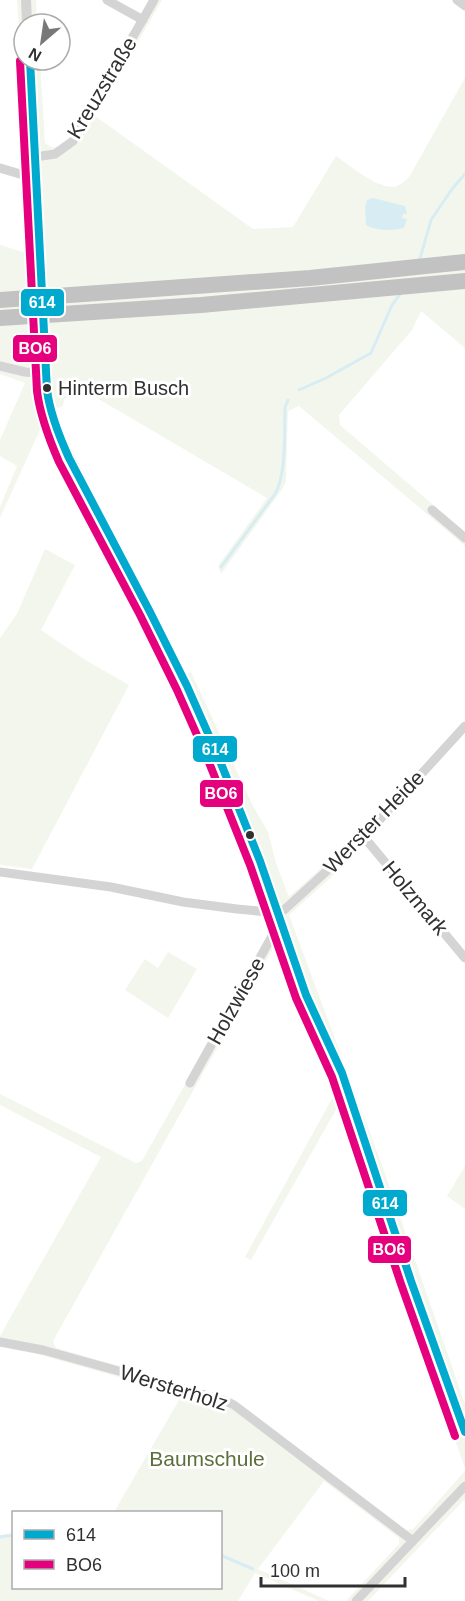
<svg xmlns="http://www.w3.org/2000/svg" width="465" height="1601" font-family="Arial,sans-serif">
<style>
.green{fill:#f3f6ec}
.water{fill:#d8edf3}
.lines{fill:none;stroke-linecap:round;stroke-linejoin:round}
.stream{stroke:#d8edf3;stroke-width:3}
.minor{stroke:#d4d4d4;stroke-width:9}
.tertiary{stroke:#d4d4d4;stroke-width:10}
.motorway{stroke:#c2c2c2;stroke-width:16}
.tertiary-bridge{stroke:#d4d4d4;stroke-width:10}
.bus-1-casing{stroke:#fff;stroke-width:12}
.bus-2-casing{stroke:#fff;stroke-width:12}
.bus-1{stroke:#00a9ce;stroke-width:8}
.bus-2{stroke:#e5007d;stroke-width:8}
.bus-dot{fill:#303030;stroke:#fff;stroke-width:2}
.labels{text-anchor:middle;stroke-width:6;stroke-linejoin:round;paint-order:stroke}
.bus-label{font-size:20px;fill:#303030;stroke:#fff;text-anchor:start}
.street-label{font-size:21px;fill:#303030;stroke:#fff}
.park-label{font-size:21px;fill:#5b6f3a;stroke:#fff}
.line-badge{stroke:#fff;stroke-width:2}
.badge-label{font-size:16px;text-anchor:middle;font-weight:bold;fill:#fff}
</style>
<rect width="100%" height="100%" fill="#fff"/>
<path class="green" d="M17 0H36L37 24H24V60H40L45 143 53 148 65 144 70 139 149 0H162L95 116 253 229 293 227 336 156C351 166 379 191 397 186 402 184 405 181 409 177L465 78V348L421 311 412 330 339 415 340 425 465 532V546L299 406 288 411 286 481 283 488 221 574 218 566 267 498 85 391 64 399 63 406 48 412 0 518V507L17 466 0 456V440L25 383 0 374V245L33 255 30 182 0 173V163L19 169 23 166 24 160 20 82 23 81Z
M45 549 75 565 41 630 87 661 129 685 32 869 0 865V638L17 614Z
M191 672 253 806 268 832 276 863 289 897 330 860 338 871 289 915 383 1168 465 1404V1468L338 1106 251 1260 245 1257 334 1095 309 1021 296 993 282 943H276L53 1341 56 1348 232 1398 406 1530 413 1529 465 1471V1499L368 1601H346L399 1544V1538L324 1481 258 1569 329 1601H319L255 1573 238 1601H0V1535L13 1533 14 1588H220V1512H114L182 1395 37 1354 0 1347V1336L101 1157 0 1105V1094L136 1163 142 1161 275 924 173 679Z
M168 952 197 969 168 1018 125 990 145 959 158 968Z
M465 1166V1209L447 1196Z"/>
<path class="water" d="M373 198 405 206 407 214H403L402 218 407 219 404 228C393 231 375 231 366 225L365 207 367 200Z"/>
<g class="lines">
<path class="stream" d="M419 262 431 220 452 189 465 174
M299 390 326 378 371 353 392 305 401 293
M221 567 275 494C287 473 284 432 285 407L288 400
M0 1537 14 1535
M220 1555 253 1569"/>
<path class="minor" d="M107 0 143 20
M457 0 465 6
M35 157 55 154 73 141 154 0
M0 168 37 179
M0 366 25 372 46 374
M432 510 465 538
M364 837 465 958
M0 872 111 887 183 902 237 909 279 913 284 910 364 837 465 726
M190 1083 281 920
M0 1342 43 1350 223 1400 234 1405 413 1541
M356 1601 465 1486"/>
<path class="tertiary" d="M26 0 27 24
M30 60 41 275
M43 339 47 390 49 404 61 440 187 686 218 756 260 861 306 995 342 1073 411 1281 465 1432"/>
<path class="motorway" d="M0 300 310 278 465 262
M0 318 201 305 465 281"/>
<path class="tertiary-bridge" d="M41 275 43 339"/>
<g class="bus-1-casing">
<path id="bus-1" d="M30 60 47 390C50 414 59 436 69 458L149 610 187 686 218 756 260 861 306 995 342 1073 411 1281 465 1432"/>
</g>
<g class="bus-2-casing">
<path id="bus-2" d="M20 61 37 391C40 416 49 439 59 462L140 615 177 690 208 760 250 865 296 998 332 1077 401 1284 455 1436"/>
</g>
<use href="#bus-1" class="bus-1"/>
<use href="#bus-2" class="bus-2"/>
</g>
<g class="bus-dot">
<circle cx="47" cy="388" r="5"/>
<circle cx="250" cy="835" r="5"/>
</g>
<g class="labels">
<g class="bus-label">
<text x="58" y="395">Hinterm Busch</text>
</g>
<g class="street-label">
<text transform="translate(102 88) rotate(-59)" y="7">Kreuzstraße</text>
<text transform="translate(374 822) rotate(-46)" y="7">Werster Heide</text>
<text transform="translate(415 898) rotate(50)" y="7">Holzmark</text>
<text transform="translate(236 1001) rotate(-61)" y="7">Holzwiese</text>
<text transform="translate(174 1388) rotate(17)" y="7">Wersterholz</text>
</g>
<g class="park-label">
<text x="207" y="1466">Baumschule</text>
</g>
</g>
<g class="line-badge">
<rect x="20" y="288" width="45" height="29" rx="6" fill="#00a9ce"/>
<rect x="12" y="334" width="46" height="29" rx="6" fill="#e5007d"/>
<rect x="192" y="735" width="46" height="28" rx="6" fill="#00a9ce"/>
<rect x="199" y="779" width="45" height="29" rx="6" fill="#e5007d"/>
<rect x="362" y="1189" width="46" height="28" rx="6" fill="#00a9ce"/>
<rect x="367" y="1235" width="45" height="29" rx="6" fill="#e5007d"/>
</g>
<g class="badge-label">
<text x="42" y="308">614</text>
<text x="35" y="354">BO6</text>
<text x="215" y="755">614</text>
<text x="221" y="799">BO6</text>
<text x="385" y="1209">614</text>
<text x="389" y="1255">BO6</text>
</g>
<rect x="12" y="1511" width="210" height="78" fill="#ffffff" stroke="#acacac" stroke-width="1.5"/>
<rect x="24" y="1530" width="30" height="9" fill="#00a9ce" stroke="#acacac" stroke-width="1.5"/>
<text x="66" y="1541" font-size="18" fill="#303030">614</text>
<rect x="24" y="1560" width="30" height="9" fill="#e5007d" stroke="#acacac" stroke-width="1.5"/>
<text x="66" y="1571" font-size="18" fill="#303030">BO6</text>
<g transform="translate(42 42) rotate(209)"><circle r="28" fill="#ffffff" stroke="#acacac" stroke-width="1.5"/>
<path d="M0-4.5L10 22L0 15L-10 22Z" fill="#787878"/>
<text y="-9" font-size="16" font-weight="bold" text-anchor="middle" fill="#303030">N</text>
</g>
<path d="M261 1577v9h144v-9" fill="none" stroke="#303030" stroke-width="3"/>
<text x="270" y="1577" font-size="18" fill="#303030" stroke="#ffffff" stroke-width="4.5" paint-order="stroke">100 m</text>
</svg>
